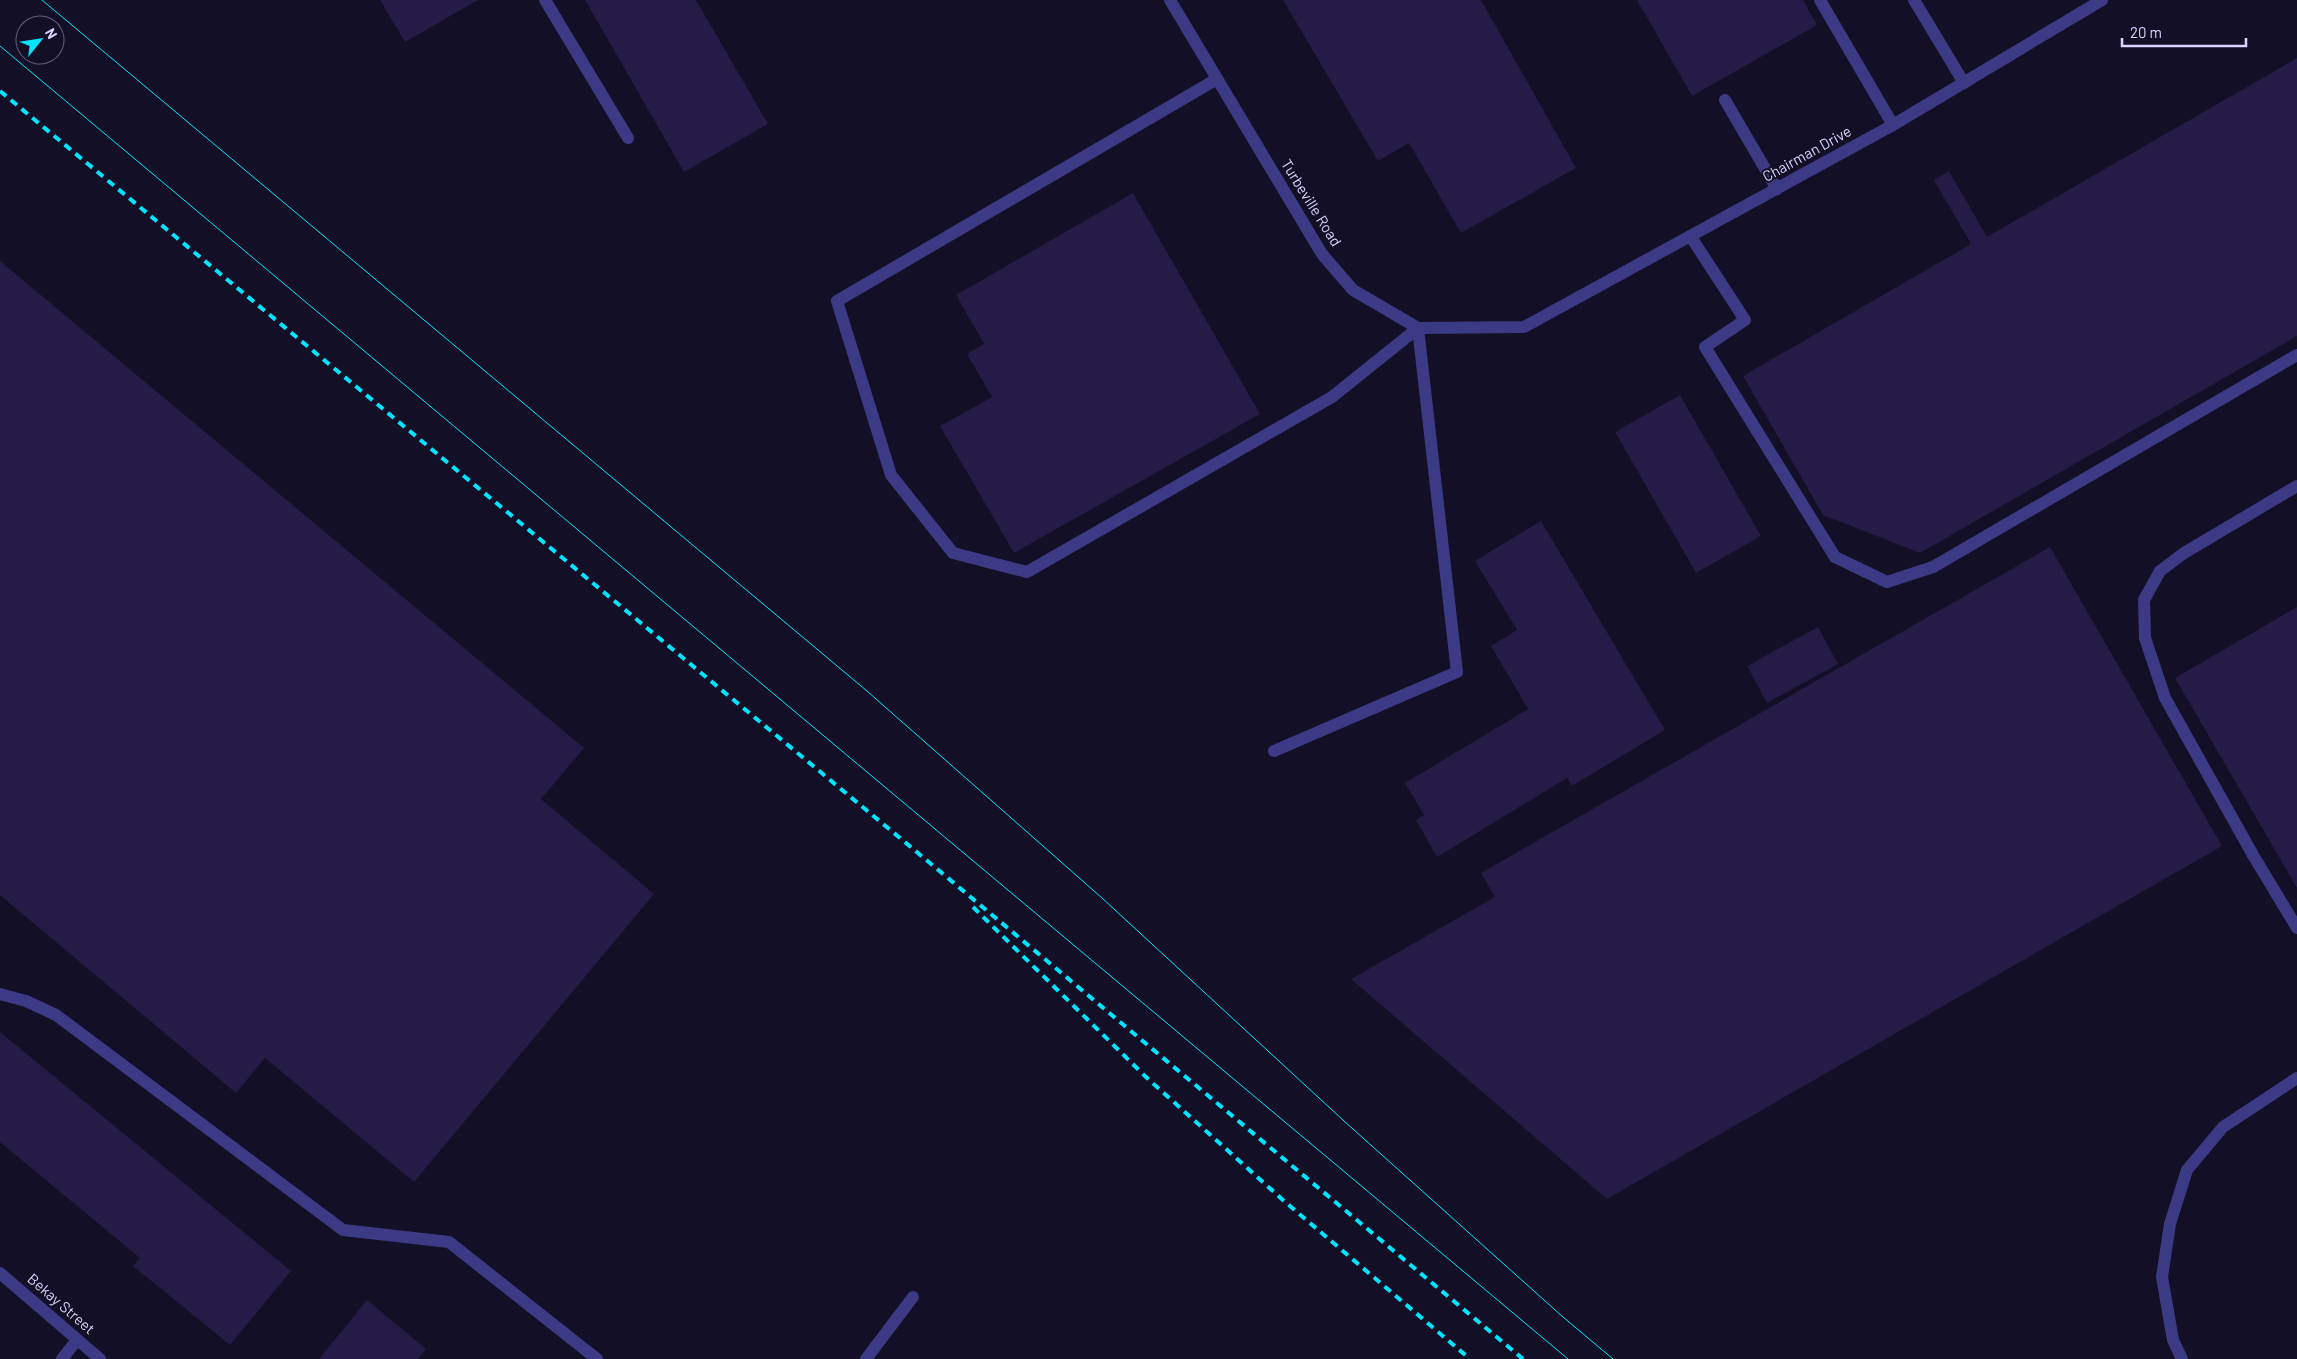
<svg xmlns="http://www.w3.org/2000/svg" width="2297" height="1359" font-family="Barlow,sans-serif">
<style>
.building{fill:#241b47}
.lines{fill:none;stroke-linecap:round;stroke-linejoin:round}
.service{stroke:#3d3a85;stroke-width:12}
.minor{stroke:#3d3a85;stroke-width:12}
.tram{stroke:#00e5ff;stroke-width:1}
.rail{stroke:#00e5ff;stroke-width:4;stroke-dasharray:8 6;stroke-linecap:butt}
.labels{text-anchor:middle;stroke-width:4;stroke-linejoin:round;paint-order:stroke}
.street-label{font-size:15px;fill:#d9d4ff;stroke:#130f26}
</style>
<rect width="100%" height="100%" fill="#130f26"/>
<path class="building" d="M380 0H478L405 42Z
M585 0H696L768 124 684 172Z
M1283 0H1481L1576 168 1461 233 1409 143 1378 161Z
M1637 0H1803L1817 25 1692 96Z
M2297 58V336L1920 553 1823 515 1743 376 1971 244 1934 180 1949 171 1987 237Z
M1133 193 1260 414 1014 553 940 426 992 397 967 354 984 344 956 295Z
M0 261 584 748 541 799 654 894 414 1182 265 1058 236 1093 0 895Z
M1680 395 1761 536 1696 573 1615 432Z
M1541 521 1665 730 1572 786 1567 778 1437 857 1416 820 1424 815 1405 783 1528 709 1491 646 1517 630 1475 561Z
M2050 547 2222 846 1607 1199 1351 979 1495 897 1481 873Z
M2297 607V888L2175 678Z
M1818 627 1838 664 1767 703 1747 666Z
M0 1032 291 1271 230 1345 133 1266 140 1258 0 1142Z
M367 1300 426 1349 418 1359H319Z"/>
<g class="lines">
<path class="service" d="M545 0 628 138
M1820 0 1893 125
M1914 0 1964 83
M1217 79 837 301 891 475 953 553 1027 572 1332 397 1418 328
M1725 100 1777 189
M1691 237 1745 320 1705 347 1835 557 1887 582 1933 567 2297 355
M2297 486 2184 553 2160 571 2144 600 2145 638 2165 698 2253 855 2297 928
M1274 751 1457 672 1418 328
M0 994 26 1001 56 1015 343 1230 449 1242 597 1359
M62 1359 77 1340
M866 1359 913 1297"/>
<path class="minor" d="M1170 0 1322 254 1353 290 1418 328 1524 327 1893 125 2102 0
M0 1273 100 1359
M2182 1359 2173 1340 2162 1277 2170 1224 2187 1170 2223 1127 2297 1078"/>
<path class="tram" d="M42 0 867 691 1102 898 1344 1121 1563 1317 1613 1359
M0 46 1568 1359"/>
<path class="rail" d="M0 91 912 848 1523 1359
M973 907 1147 1078 1284 1201 1470 1359"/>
</g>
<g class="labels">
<g class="street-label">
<text transform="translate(1807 154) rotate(-29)" y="5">Chairman Drive</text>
<text transform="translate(1311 203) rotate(58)" y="5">Turbeville Road</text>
<text transform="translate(61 1304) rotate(41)" y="5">Bekay Street</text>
</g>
</g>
<g transform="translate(40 40) rotate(60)"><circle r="24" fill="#130f26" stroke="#625e7d"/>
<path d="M0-4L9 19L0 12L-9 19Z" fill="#00e5ff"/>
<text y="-8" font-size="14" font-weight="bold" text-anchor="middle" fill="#d9d4ff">N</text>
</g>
<path d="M2122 38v8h124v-8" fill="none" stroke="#d9d4ff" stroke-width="2.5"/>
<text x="2130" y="38" font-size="15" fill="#d9d4ff" stroke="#130f26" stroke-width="4" paint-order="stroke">20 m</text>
</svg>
